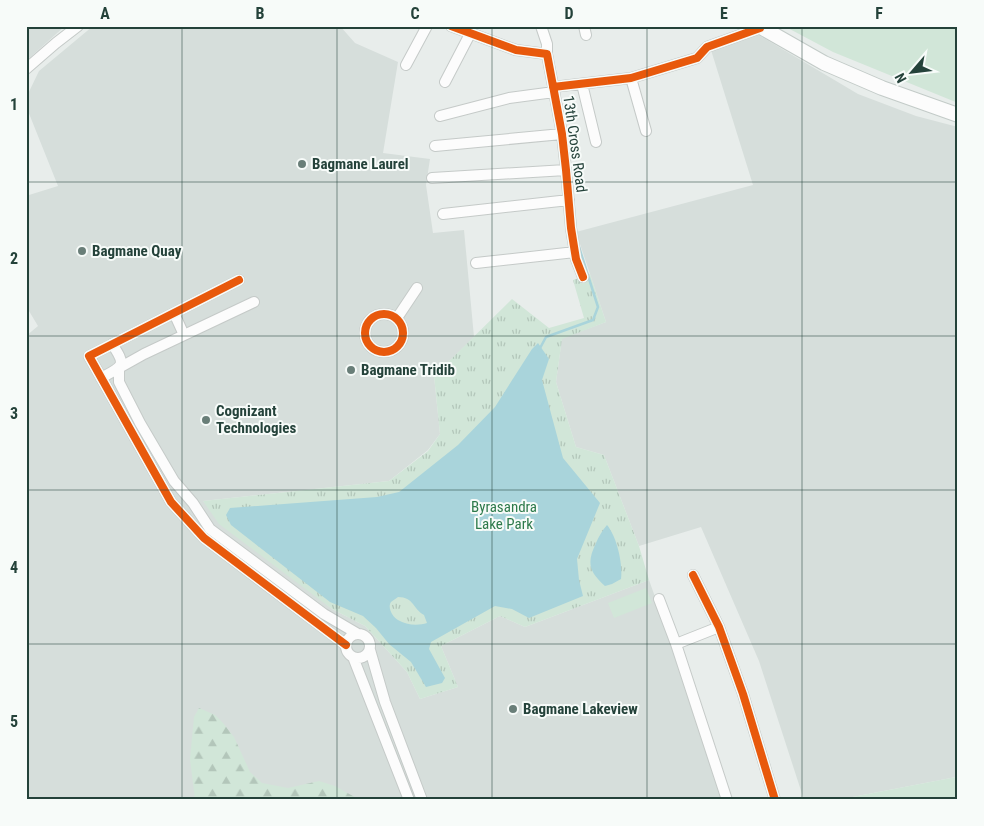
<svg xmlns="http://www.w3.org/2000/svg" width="984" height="826" font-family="'Roboto Condensed',sans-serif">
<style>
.built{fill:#d6dedb}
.green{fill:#d1e6d8}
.forest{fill:url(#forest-firs)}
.park{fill:url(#park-tufts)}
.water{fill:#a9d4db;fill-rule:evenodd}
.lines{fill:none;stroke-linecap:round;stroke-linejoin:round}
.stream{stroke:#a9d4db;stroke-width:2.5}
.minor-casing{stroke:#c5cac8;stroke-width:12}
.secondary-casing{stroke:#c3cbc8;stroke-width:16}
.minor{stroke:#fcfcfc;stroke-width:10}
.secondary{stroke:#fcfcfc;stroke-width:14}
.cycleway-casing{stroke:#f7fbf9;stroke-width:11}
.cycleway{stroke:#e8590c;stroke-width:8}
.grid{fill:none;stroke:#24423a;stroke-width:1;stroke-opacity:0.55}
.poi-dot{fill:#697e78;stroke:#f7fbf9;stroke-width:2}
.labels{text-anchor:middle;stroke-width:4;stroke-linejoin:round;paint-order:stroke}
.street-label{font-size:15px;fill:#24423a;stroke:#f7fbf9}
.poi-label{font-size:15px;font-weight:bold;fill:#24423a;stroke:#f7fbf9;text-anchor:start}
.park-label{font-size:15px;fill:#2d7a4b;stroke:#f7fbf9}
.neatline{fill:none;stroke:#24423a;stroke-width:2}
.grid-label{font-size:16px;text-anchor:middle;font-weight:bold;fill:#24423a}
</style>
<defs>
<pattern id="forest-firs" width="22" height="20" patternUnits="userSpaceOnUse" patternTransform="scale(1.25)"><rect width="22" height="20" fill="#d1e6d8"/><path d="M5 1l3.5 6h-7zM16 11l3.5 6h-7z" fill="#b3c6ba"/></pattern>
<pattern id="park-tufts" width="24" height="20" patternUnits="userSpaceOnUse" patternTransform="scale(1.25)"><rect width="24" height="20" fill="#d1e6d8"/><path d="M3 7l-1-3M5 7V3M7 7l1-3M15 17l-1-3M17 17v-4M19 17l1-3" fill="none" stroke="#b3c6ba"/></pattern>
</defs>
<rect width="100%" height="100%" fill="#e8edeb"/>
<path class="built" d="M26 26H65L26 61Z
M93 26H340L355 43 398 62 383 153 430 159 426 185 433 233 464 230 474 337 434 376 440 434 428 450 389 481 203 501 332 609 365 626 407 672 420 699 458 687 441 646 500 616 525 627 649 580 690 695 722 800H26V336L38 326 26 306V194L29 195 58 186 26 106V98L39 71Z
M757 34 858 94 916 116 958 127V782L956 777 837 800H804L759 661 701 527 639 546 604 455 576 447 556 382 562 338 606 322 576 232 753 185 711 50Z"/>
<path class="green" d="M784 26H958V103L833 52Z
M646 588 652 603 614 618 608 603Z
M956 777 958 782V800H837Z"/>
<path class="forest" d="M199 708 215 715 223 723 234 737 250 772 262 783 288 788 319 781 335 786 360 800H195L190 759 194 717Z"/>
<path class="park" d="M590 274 606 322 562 339 556 382 576 447 604 455 639 546 649 580 525 627 500 616 441 646 458 687 420 699 407 672 365 626 332 609 219 524 203 501 389 481 428 451 440 434 434 376 512 299 549 328 584 318 573 280Z"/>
<path class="water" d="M538 343 549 359 542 380 563 458 600 503 577 559 579 580 583 596 529 618 512 609 495 606 431 642 429 649 445 678 442 683 426 687 411 662 389 644 376 628 363 616 330 602 231 525 226 515 230 508 377 497 399 492 458 445 495 407 532 349ZM398 597C414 597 413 609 424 615L427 623C418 626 406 625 398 620 393 617 387 608 391 602 393 600 396 599 398 597Z
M607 525C617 537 623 564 621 579L612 584 605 586C588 571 587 562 596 543 599 536 602 531 607 525Z"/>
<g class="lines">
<path class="stream" d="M539 350 546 337 593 320 598 307 579 247"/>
<g class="minor-casing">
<path id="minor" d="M451 26 516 50 547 54 562 134 566 170 571 228 576 259 583 277
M541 26 547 44V54
M584 26 586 35
M406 65 427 26
M26 69 56 43 78 26
M631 78 646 131
M445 82 470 34
M582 84 596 142
M553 87 631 78 697 58 707 47 760 28
M440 116 509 98 554 92
M435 146 562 134
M432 178 566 170
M443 214 569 200
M476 263 575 252
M239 280 89 356 171 502 204 538 346 645
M254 302 144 354 119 368V382L140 423 174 481 193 503 210 529 324 614 358 634
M174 313 184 335
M365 333a19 19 0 1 1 38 0a19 19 0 1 1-38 0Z
M397 318 417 288
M101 378C123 366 127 366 112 344
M693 575 719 627 743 694 775 800
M659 599 676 644
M719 627 676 644 727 800
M346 646a12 12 0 1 1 24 0a12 12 0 1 1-24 0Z
M370 650 385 702 422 800
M353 657 409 800"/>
</g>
<g class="secondary-casing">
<path id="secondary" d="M759 26 824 63 882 88 958 115"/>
</g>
<use href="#minor" class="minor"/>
<use href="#secondary" class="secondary"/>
<g class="cycleway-casing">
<path id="cycleway" d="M451 26 516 50 547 54 562 134 566 170 571 228 576 259 583 277
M553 87 631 78 697 58 707 47 760 28
M239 280 89 356 171 502 204 538 346 645
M365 333a19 19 0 1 1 38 0a19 19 0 1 1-38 0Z
M693 575 719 627 743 694 775 800"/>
</g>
<use href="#cycleway" class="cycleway"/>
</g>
<path class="grid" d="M182 26V800M337 26V800M492 26V800M647 26V800M802 26V800M26 182H958M26 336H958M26 490H958M26 644H958"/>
<g class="poi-dot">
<circle cx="302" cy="164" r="5"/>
<circle cx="82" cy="251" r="5"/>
<circle cx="351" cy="370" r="5"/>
<circle cx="206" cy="420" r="5"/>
<circle cx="513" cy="709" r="5"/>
</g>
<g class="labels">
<g class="street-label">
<text transform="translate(575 144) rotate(82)" y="5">13th Cross Road</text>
</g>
<g class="poi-label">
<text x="312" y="169">Bagmane Laurel</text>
<text x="92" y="256">Bagmane Quay</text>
<text x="361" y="375">Bagmane Tridib</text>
<text x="216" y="416">Cognizant<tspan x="216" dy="17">Technologies</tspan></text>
<text x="523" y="714">Bagmane Lakeview</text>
</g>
<g class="park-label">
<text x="504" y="512">Byrasandra<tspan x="504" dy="17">Lake Park</tspan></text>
</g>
</g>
<rect width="984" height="826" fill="none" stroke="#f7fbf9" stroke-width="55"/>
<g transform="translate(912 72) rotate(242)" stroke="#f7fbf9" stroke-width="4" paint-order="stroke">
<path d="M0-4L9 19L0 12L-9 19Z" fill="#24423a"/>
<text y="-8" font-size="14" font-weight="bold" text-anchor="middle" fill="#24423a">N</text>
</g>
<rect x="28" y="28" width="928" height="770" class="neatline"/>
<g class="grid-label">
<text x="105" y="19">A</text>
<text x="260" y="19">B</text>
<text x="415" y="19">C</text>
<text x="569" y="19">D</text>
<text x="724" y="19">E</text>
<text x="879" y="19">F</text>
<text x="14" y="110">1</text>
<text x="14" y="264">2</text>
<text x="14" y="419">3</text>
<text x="14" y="573">4</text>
<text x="14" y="727">5</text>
</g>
</svg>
